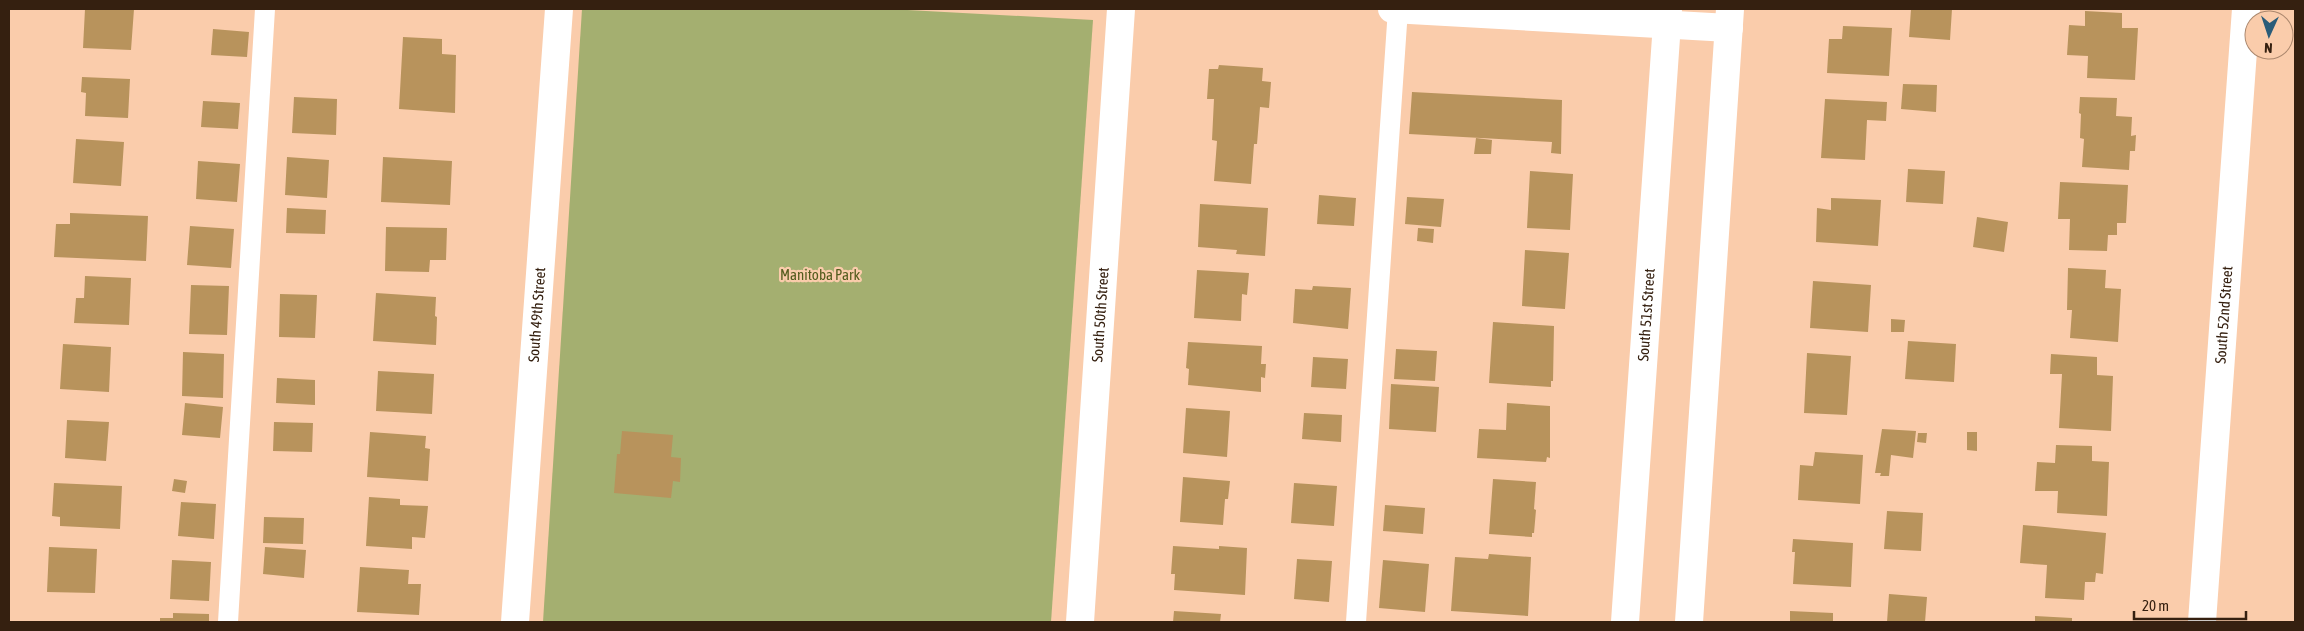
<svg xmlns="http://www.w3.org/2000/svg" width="2304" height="631" font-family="'Asap Condensed',sans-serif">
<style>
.green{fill:#a4af70}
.building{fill:#b8935c}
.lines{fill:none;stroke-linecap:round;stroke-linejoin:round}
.lane{stroke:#fff;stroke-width:20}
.street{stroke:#fff;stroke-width:28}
.secondary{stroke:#fff;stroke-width:28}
.labels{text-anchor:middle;stroke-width:4.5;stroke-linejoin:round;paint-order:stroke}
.park-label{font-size:15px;fill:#535c1e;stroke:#faccab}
.street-label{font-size:15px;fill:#352010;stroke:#faccab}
</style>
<rect width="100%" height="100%" fill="#faccab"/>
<path class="green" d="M582 9H889L1093 20 1051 622H543Z"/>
<path class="building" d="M85 9H134L131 50 83 48Z
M1911 9H1952L1950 40 1909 37Z
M2085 11 2122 13V28H2138L2135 80 2087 78 2088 56 2067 55 2069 25 2085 26Z
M1843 26 1892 28 1889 76 1827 73 1829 39H1842Z
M213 29 249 32 247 57 211 55Z
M403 37 442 39V54L456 55 455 113 399 109Z
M1219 65 1263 68 1262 81 1271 82 1269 108 1260 107 1257 144H1254L1251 184 1214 181 1217 141 1212 140 1214 99H1207L1209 69H1218Z
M82 77 130 79 128 118 85 116 86 93 81 92Z
M1903 84 1937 85 1936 112 1901 109Z
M1412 92 1562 100 1561 154 1551 153 1552 142 1409 134Z
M294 97 337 99 336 135 292 133Z
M2080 97 2117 98 2116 116 2132 117 2131 136 2136 135 2135 151H2130L2129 170 2082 167 2084 139 2080 138 2081 114 2079 113Z
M1825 99 1887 102 1886 121 1867 120 1865 160 1821 158Z
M203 101 240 103 238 129 201 127Z
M1476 138 1492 140 1491 154H1474Z
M76 139 124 142 121 186 73 183Z
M287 157 329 160 327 198 285 195Z
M383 157 452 161 450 205 381 202Z
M198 161 240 164 237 202 196 199Z
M1908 169 1945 171 1943 204 1906 202Z
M1530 171 1573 174 1570 230 1527 228Z
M2060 182 2128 185 2126 223H2117V235H2108L2107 251 2069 250 2070 219H2058Z
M1319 195 1356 198 1354 226 1317 224Z
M1407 197 1444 199 1441 227 1405 224Z
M1831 198 1881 200 1878 246 1816 242 1817 208 1831 210Z
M1200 204 1268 208 1265 256 1236 254 1237 250 1198 247Z
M287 208 326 210 325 234 286 233Z
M70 213 148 216 146 261 54 257 56 224H70Z
M1977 217 2008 222 2004 252 1973 247Z
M190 226 234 229 231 268 187 265Z
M386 227 447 228 446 260H430L429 272 385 271Z
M1418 228 1434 229 1433 243 1417 241Z
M1525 250 1569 253 1565 309 1522 306Z
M2068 268 2106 270 2105 288 2121 289 2118 342 2070 338 2072 310H2067Z
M1197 270 1249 273 1247 295 1242 294 1241 321 1194 318Z
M85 276 131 278 129 325 74 323 76 298H84Z
M1813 281 1871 285 1868 332 1810 328Z
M191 285 229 286 227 335 189 334Z
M1313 286 1351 288 1348 329 1293 323 1295 289 1312 290Z
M376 293 436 297 435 316 437 317 436 345 373 341Z
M280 294 317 295 315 338 279 337Z
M1891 319 1905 320 1904 332H1891Z
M1493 322 1554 326 1553 381H1551V387L1489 383Z
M1908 341 1956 344 1954 382 1905 379Z
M1188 342 1262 346 1261 364H1266L1265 378 1261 377V392L1188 385 1189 369 1186 368Z
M63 344 111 347 109 392 60 389Z
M1396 349 1437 351 1435 381 1394 379Z
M183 352 224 354 223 398 182 396Z
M1807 353 1851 356 1847 415 1804 413Z
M2051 354 2097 357V375L2113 376 2111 431 2059 428 2062 374H2050Z
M1313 357 1348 359 1346 389 1311 387Z
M378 371 434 374 432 414 376 411Z
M277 378 315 380V405L276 403Z
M1391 384 1439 387 1436 432 1389 429Z
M185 403 223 407 220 438 182 435Z
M1507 403 1550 406V458L1547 457 1546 462 1477 458 1479 429 1506 430Z
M1186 408 1230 411 1227 457 1183 453Z
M1304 413 1342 415 1341 442 1302 439Z
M67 420 109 422 106 461 65 458Z
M274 422 313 423 312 452 273 451Z
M1882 429 1916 431 1913 458 1891 455 1889 476H1880L1881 473H1875Z
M622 431 673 435 671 457 681 458 680 482 673 481 671 498 614 493 617 454H620Z
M370 432 426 436 425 448 430 449 428 481 367 477Z
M1967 432H1977V451L1967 450Z
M1918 433H1927L1926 443 1917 442Z
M2056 445 2092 446V461L2109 462 2107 516 2057 513 2058 491H2035L2037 462 2055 463Z
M1815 452 1863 455 1860 504 1798 500 1800 465 1813 466Z
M1183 477 1230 481 1228 499H1225L1223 525 1180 522Z
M174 479 187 481 185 493 172 491Z
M1493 479 1536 482 1534 509 1536 510 1534 533H1532V537L1489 534Z
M54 483 122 486 120 529 60 526V517L52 516Z
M1294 483 1337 486 1334 526 1291 523Z
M369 497 400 499V505L428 506 425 538 412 537V549L366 546Z
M181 502 216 504 214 539 178 536Z
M1385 505 1425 508 1423 534 1383 531Z
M1887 511 1923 513 1921 551 1884 549Z
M264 517 304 518 303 544 263 543Z
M2023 525 2106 533 2103 574 2096 573 2095 582H2085L2084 600 2045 598 2047 565 2020 563Z
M1793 539 1853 543 1851 587 1793 584 1795 552H1792Z
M1173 546 1219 549V546L1247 548 1245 595 1174 590 1175 574H1171Z
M49 547 97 549 95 593 47 592Z
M265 547 306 550 304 578 263 574Z
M1489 554 1531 557 1528 616 1451 611 1455 557 1488 559Z
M1297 559 1332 561 1329 602 1294 599Z
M172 560 211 562 209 601 170 599Z
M1383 560 1429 564 1425 612 1379 608Z
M360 567 409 570 408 584H421L419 615 357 612Z
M1889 594 1927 597 1925 622H1887Z
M1174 611 1221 614 1220 622H1173Z
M1790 611 1833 613V622H1790Z
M173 613 209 614V622H160V618H173Z
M2035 616 2072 618V622H2035Z"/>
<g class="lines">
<path class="lane" d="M228 622 265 9
M1356 622 1398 9"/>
<g class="street">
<path d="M1392 9 1729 28"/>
<path id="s1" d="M515 622 559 9"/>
<path id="s2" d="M1080 622 1121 9"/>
<path id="s3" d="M2202 622 2246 9"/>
</g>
<g class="secondary">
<path id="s4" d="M1625 622 1668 9"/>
<path d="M1689 622 1730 9"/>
</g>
</g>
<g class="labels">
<g class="park-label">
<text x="820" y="280">Manitoba Park</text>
</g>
<g class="street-label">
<text dy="5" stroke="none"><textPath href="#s1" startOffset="308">South 49th Street</textPath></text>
<text dy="5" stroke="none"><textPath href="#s2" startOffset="308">South 50th Street</textPath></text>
<text dy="5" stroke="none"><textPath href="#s4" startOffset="308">South 51st Street</textPath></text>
<text dy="5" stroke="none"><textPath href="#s3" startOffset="308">South 52nd Street</textPath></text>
</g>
</g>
<rect width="2304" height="631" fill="none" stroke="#352010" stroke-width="20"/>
<g transform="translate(2269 35) rotate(183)"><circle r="24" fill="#faccab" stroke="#ab876d"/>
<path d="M0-4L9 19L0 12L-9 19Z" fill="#2a5c79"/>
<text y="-8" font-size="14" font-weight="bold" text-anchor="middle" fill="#352010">N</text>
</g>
<path d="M2134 611v8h112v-8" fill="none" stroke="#352010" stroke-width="2.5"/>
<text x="2142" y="611" font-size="15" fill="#352010" stroke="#faccab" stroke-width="4" paint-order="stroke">20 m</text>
</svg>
